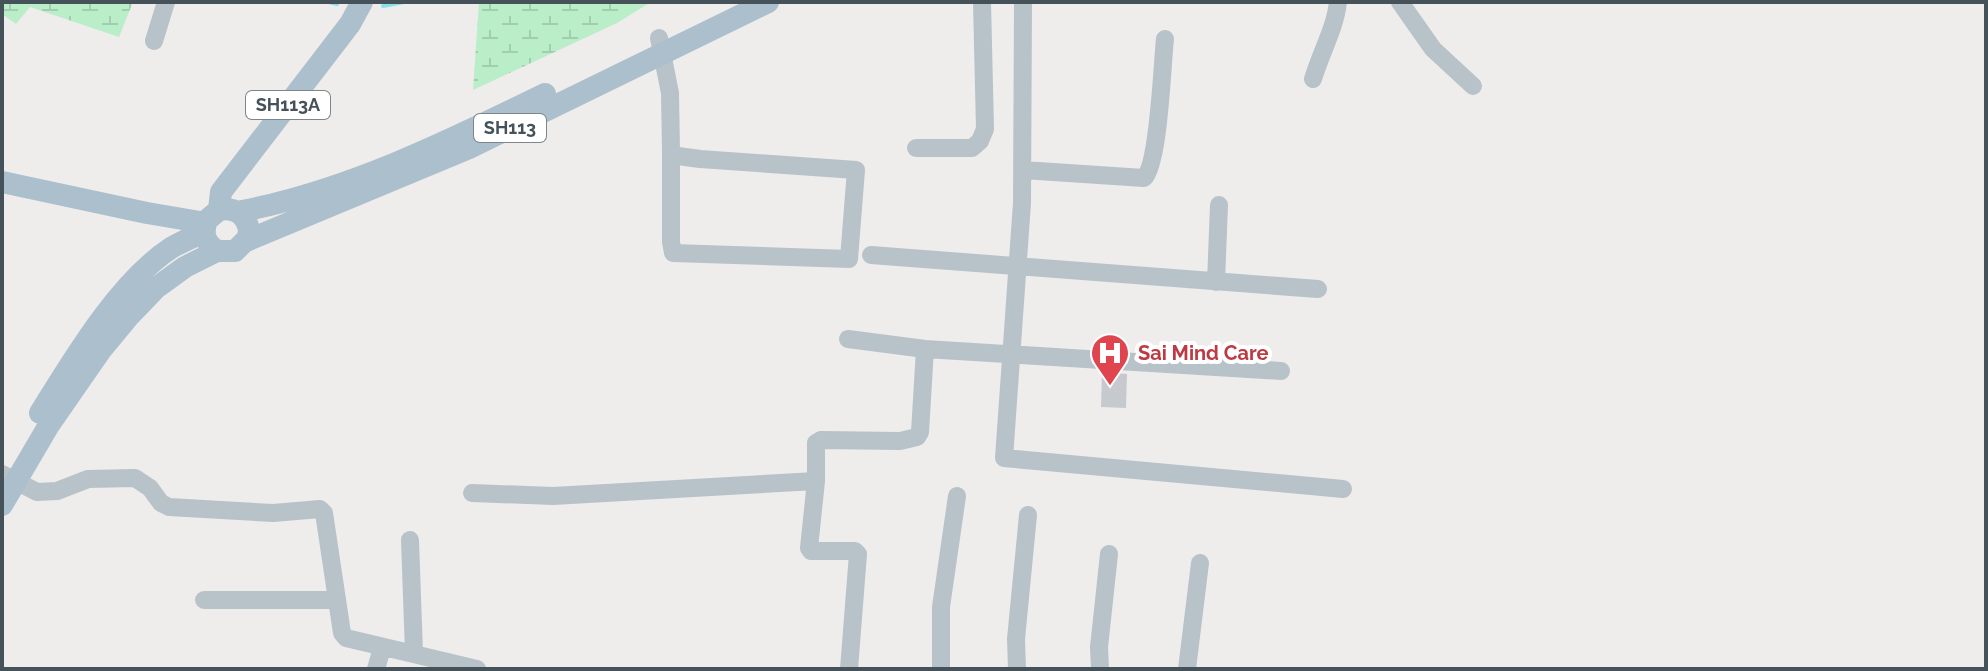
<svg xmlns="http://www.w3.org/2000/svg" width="1988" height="671" font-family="Raleway,sans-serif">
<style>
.wetland{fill:url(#wetland-marsh)}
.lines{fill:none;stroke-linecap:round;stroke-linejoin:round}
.stream{stroke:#87e1eb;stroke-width:4}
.building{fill:#c6cacf}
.minor{stroke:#b7c3c9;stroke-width:18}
.major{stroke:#acbfcc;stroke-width:22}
.labels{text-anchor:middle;stroke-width:8;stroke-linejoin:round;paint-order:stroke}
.shield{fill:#fff;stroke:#7d868b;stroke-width:2}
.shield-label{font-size:18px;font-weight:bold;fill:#455259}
.health-label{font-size:20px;font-weight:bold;fill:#be3a42;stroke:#fff;text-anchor:start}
</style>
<defs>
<pattern id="wetland-marsh" width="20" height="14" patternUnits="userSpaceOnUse" patternTransform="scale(2)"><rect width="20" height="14" fill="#baeec8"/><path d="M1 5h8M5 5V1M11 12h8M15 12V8" fill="none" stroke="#a1ceae"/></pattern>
</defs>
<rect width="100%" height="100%" fill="#efecec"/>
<path class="wetland" d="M2 2H133L119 37 30 7 16 24 2 14Z
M479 2H651L617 23 473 90Z"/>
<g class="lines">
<path class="stream" d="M329 2 337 4
M383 6 404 2"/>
</g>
<path class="building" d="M1102 372 1127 374 1126 408 1101 407Z"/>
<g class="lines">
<path class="minor" d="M1023 2 1022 203 1004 458 1343 489
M1400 2 1433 49 1473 86
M659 38 670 93 671 152 678 156 700 159 856 170 849 259 673 253 671 242V152
M154 41 166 2
M1313 79C1321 52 1335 29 1338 2
M916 148H972L980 141 985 129 982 2
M1023 170 1144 178C1159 164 1162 65 1165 39
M871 255 1318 289
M1216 282 1219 205
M848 339 925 349
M2 474 37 492 57 491 88 479 135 478 150 488 161 503 169 507 273 513 320 509 324 513 342 633 346 638 477 669
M472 493 553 496 816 481
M410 540 414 653
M204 600H337
M376 669 382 648
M849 669 858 554 855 551H811L809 548 816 481V443L821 440 900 441 917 437 920 432 925 349 1281 371
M941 669V607L957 496
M1017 669 1016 639 1028 515
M1100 669 1099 647 1109 554
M1187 669 1200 563"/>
<path class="major" d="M2 182 147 213 206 223
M219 210 221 192 350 24 362 2
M237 212C345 192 447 142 545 94
M246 241 469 148 768 2
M40 413C73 360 119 282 171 248 181 242 193 237 204 232
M2 505 49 425 101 350 130 315 156 288 185 267 217 251H235L248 238 249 229C245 214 235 207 219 210L207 220C202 234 205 243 217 251"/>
</g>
<defs>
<g id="hospital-pin" transform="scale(2)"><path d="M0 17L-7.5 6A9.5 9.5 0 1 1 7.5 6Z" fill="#e0444e" stroke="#fff"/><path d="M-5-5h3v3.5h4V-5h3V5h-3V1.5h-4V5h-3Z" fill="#fff"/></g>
</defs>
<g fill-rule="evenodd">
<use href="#hospital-pin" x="1110" y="353"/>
</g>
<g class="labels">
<g class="shield">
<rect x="246" y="91" width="84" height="28" rx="6"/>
<rect x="474" y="114" width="72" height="28" rx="6"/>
</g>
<g class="shield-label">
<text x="288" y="111">SH113A</text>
<text x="510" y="134">SH113</text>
</g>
<g class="health-label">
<text x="1138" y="360">Sai Mind Care</text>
</g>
</g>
<rect width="1988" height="671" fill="none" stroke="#455259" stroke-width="8"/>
</svg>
